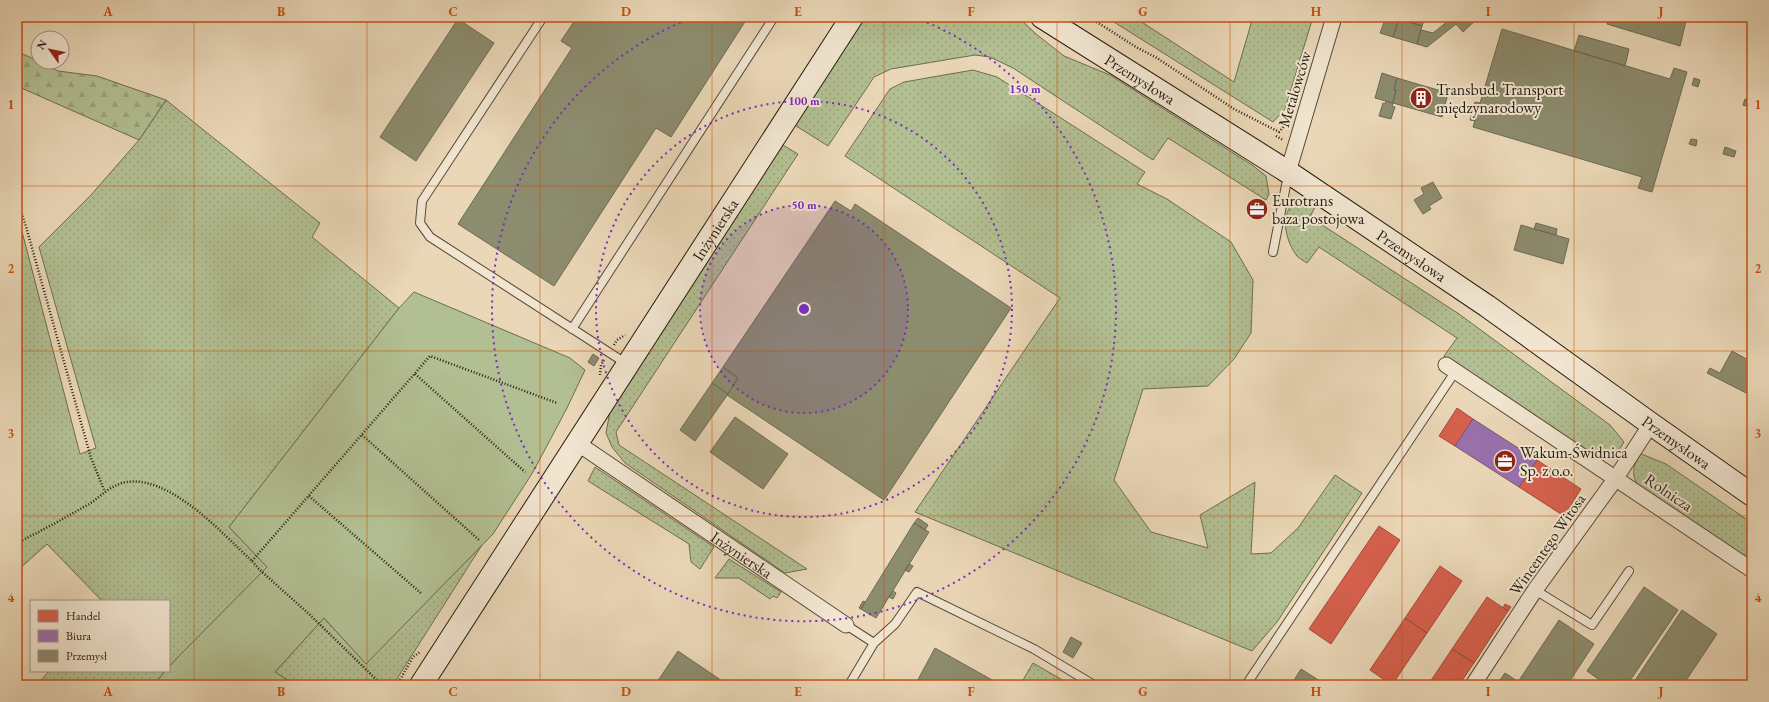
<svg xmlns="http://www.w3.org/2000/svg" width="1769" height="702" font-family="'EB Garamond',serif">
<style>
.grass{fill:url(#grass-dots);stroke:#6c6d50}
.forest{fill:url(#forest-firs);stroke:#6c6d50}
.green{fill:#b2bf92;stroke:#6c6d50}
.shops{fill:#d6604d;stroke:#a14b3a}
.offices{fill:#9970ab;stroke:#76567c}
.industry{fill:#8c8c6e;stroke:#6d6a52}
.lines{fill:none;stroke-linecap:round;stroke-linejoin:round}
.lane-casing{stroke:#564a39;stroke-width:10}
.street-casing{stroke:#564a39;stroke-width:17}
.secondary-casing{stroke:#251b0f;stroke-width:24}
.path{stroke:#251b0f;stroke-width:2.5;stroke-dasharray:1 2;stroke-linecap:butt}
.lane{stroke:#f1e5d0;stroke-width:8}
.street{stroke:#f1e5d0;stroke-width:15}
.secondary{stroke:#f1e5d0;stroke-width:22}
.grid{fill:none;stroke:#cb500c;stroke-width:1;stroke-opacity:0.55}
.ring{fill:none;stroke:#7b2cbf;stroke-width:2;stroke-dasharray:2 4}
.labels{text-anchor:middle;stroke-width:4;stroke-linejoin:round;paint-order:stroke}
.street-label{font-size:16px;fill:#251b0f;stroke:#f1e5d0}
.poi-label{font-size:16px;fill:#251b0f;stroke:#f1e5d0;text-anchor:start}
.centre{fill:#7b2cbf;stroke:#f1e5d0;stroke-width:2}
.ring-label{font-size:12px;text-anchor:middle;font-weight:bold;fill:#7b2cbf;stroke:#f1e5d0;stroke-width:4;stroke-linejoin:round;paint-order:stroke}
.neatline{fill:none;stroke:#cb500c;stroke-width:1.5}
.grid-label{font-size:13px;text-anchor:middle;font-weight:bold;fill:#cb500c}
</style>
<defs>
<pattern id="grass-dots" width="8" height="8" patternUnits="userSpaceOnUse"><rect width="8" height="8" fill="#b2bf92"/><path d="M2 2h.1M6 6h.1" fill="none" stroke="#99a47d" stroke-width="1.8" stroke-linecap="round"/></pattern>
<pattern id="forest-firs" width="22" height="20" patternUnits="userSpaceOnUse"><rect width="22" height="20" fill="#b2bf92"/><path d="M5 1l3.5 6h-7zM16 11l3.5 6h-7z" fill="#99a47d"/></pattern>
</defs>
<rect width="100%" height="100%" fill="#ead7b7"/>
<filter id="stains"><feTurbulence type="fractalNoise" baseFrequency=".005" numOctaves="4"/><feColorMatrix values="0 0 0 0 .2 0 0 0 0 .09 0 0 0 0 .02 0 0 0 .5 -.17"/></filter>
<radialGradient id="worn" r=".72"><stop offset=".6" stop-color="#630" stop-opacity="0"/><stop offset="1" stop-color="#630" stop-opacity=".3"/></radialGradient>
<path class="grass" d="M861 17H1018L1036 34 1064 56 1110 75 1252 165 1266 176 1269 194 1266 200 1168 138 1153 160 1013 68 990 57 975 55 891 69 874 77 828 146 793 124Z
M1106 17H1134L1234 82 1253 17H1313L1285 109 1273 122Z
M973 70 997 77 1145 172 1137 184 1167 199 1231 242 1253 280 1251 333 1234 359 1208 386 1143 389 1114 480 1151 532 1208 548 1200 515 1255 482 1251 554 1271 553 1298 528 1335 475 1362 493 1277 622 1252 651 915 512 1060 298 845 156 890 89 904 82Z
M166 100 320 223 312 237 399 308 229 527 267 567 169 667V601H102L47 544 17 571V222L19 220 80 454 96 448 39 247 91 195 139 140Z
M781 144 798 154 616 432 619 445 807 569 785 573 625 463 612 447 606 433 611 406Z
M1304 201 1316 205 1310 217 1459 314 1610 425 1624 442 1614 458 1597 457 1444 356 1457 338 1319 247 1307 263C1304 261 1300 259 1297 256 1287 244 1279 216 1293 204 1296 202 1300 202 1304 201Z
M1639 453 1666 464 1752 523V562L1639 487C1630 473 1634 468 1639 453Z
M595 467 714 547 700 569 691 562 689 544 588 481Z
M482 545 393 685H295L275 672 324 618 366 663Z
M729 559 781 592 777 598 773 596 770 599 739 578H715Z
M1033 663 1071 685H1020Z
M49 671H165L154 685H37Z"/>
<path class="forest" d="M17 51 58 71 97 76 166 100 139 140 19 87 17 85Z"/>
<path class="green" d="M414 292 570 358 585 370 567 408 533 472 493 534 366 664 324 618 275 672 295 685H154L165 671H169V667L178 657 267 567 229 527 399 308Z"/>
<path class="shops" d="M1457 408 1473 419 1455 446 1439 436Z
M1537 460 1581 489 1564 516 1519 487Z
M1379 526 1400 540 1331 644 1309 629Z
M1440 566 1462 581 1427 633 1405 618Z
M1487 597 1508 611 1474 663 1452 649Z
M1505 604 1511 607 1508 611 1503 608Z
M1405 618 1427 633 1392 685 1370 670Z
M1452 649 1474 663 1459 685H1428Z"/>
<path class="offices" d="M1257 203 1263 206 1257 215 1251 212Z
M1473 419 1537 460 1519 487 1455 446Z"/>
<path class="industry" d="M577 17H748L671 137 656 128 554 286 458 224 572 48 561 41Z
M1384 17H1399L1393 37 1380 33 1386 17Z
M1399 17H1425L1422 26 1399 19Z
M1453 17H1479L1463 32 1456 24 1427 47 1417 44 1421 30 1433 33Z
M1609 17H1672L1686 21 1680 46 1607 24Z
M1672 17H1688L1686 21Z
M458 19 494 43 416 161 380 137Z
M1399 19 1422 26 1417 44 1393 37Z
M1502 29 1670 79 1674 68 1687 72 1652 192 1638 188 1642 177 1473 127Z
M1579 35 1629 49 1625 66 1574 51Z
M1382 73 1397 78 1394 90H1396L1393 103 1375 98Z
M1397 78 1448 93 1442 117 1393 103 1396 90H1394Z
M1694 78 1700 80 1698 87 1692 85Z
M1745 99 1752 101V108L1743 105Z
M1386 101 1393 103 1392 106 1395 107 1391 119 1379 116 1383 103 1385 104Z
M1475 102 1480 103 1477 114 1472 113Z
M1472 113 1477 114 1475 121 1470 120Z
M1691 139 1697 140 1696 146 1689 144Z
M1725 147 1736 151 1734 157 1723 154Z
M1433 182 1442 198 1429 206 1431 209 1423 214 1414 200 1424 194 1421 188Z
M835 201 851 211 855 204 1011 308 884 500 727 395 738 378 723 367Z
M1536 223 1557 229 1556 235 1534 229Z
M1521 225 1569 239 1563 264 1514 250Z
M1732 351 1752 362V396L1707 373 1710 368 1720 373Z
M593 354 599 358 594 366 588 362Z
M723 367 738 378 728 394 712 383Z
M712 383 728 394 695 441 680 430Z
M735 417 788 454 763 489 710 452Z
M918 518 928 525 925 530 914 523Z
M914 523 929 532 876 618 861 609Z
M909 564 913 566 909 572 905 570Z
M1644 587 1678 610 1627 685H1607L1587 671Z
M893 591 896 593 893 599 889 597Z
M863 601 865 602 861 609 859 608Z
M1682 610 1717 634 1683 685H1632Z
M1559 620 1594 644 1567 685H1516Z
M1071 637 1082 643 1073 658 1063 652Z
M935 648 1001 685H915Z
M678 651 728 685H655Z
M1301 669 1320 681 1317 685H1291Z
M1505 673 1517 681 1514 685H1500L1498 683Z"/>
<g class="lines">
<g class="lane-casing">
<path id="lane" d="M543 17 422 201 420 223 430 237 627 364
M1273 252 1288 175
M572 329 774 17
M1535 590 1592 625 1629 571
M846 625 874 643 849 685
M874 643 895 624 917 592 1034 649 1094 685
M1246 685 1455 372"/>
</g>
<g class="street-casing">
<g id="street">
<path d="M1288 172 1334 17"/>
<path d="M1446 365 1752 570"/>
<path id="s1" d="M577 443 846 625"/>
<path d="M1473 685 1535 590 1616 478 1651 424"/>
</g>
</g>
<g class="secondary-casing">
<g id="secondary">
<path id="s2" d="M1042 17 1288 172 1487 306 1651 424 1752 495"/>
<path id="s3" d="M421 685 852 17"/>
</g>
</g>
<path class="path" d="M1089 17 1136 47 1157 58 1234 109 1279 132 1287 123
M1276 136 1283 140
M17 202 25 223 91 458 105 492
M614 345 617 340 625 335
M415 374 525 472
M600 375 601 365 604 360
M362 435 479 540
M309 496 422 594
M17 543C41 531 65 518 89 504 100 497 109 487 122 483 167 471 223 534 252 561L260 570 308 613 382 685
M252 561 430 356 557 403
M397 685 413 657 420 652"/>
<use href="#lane" class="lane"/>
<use href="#street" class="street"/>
<use href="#secondary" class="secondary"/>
</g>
<path class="grid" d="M194 17V685M367 17V685M540 17V685M712 17V685M884 17V685M1057 17V685M1230 17V685M1402 17V685M1574 17V685M17 186H1752M17 351H1752M17 516H1752"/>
<circle cx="804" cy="309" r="104" fill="#7b2cbf" fill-opacity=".12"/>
<g class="ring">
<circle cx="804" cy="309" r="104"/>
<circle cx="804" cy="309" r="208"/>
<path d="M916 18A312 312 0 1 1 692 18"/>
</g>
<defs>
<g id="building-disc" transform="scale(1.15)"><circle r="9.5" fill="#8f2418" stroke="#f1e5d0"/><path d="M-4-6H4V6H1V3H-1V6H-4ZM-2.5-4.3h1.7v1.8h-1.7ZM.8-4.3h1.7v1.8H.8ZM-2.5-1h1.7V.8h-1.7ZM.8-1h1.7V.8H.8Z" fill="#fff"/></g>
<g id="office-disc" transform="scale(1.15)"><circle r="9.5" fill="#8f2418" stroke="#f1e5d0"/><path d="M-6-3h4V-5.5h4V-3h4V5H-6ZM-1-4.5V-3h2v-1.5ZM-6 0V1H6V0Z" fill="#fff"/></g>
</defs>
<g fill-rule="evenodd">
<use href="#building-disc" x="1421" y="98"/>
<use href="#office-disc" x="1257" y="209"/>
<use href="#office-disc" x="1505" y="461"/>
</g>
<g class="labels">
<g class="street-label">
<text dy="6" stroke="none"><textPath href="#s2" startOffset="116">Przemysłowa</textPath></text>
<text transform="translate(1294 89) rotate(-73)" y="6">Metalowców</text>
<text dy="6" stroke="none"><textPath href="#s3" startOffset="542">Inżynierska</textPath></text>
<text dy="6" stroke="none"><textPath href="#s2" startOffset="440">Przemysłowa</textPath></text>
<text dy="6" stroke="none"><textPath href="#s2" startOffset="764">Przemysłowa</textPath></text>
<text transform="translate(1669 492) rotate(34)" y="6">Rolnicza</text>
<text transform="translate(1547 544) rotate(-55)" y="6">Wincentego Witosa</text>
<text dy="6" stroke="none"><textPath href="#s1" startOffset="199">Inżynierska</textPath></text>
</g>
<g class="poi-label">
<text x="1436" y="95">Transbud. Transport<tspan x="1436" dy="18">międzynarodowy</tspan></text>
<text x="1272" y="206">Eurotrans<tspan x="1272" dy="18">baza postojowa</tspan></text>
<text x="1520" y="458">Wakum-Świdnica<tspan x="1520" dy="18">Sp. z o.o.</tspan></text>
</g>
</g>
<circle cx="804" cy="309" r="6" class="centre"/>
<g class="ring-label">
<text x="1025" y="93">150 m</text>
<text x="804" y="105">100 m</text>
<text x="804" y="209">50 m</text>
</g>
<rect width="1769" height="702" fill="none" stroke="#ead7b7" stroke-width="44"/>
<rect x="30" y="600" width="140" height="72" fill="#f1e5d0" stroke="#9f9483"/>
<rect x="38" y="610" width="20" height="12" fill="#d6604d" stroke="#9f9483"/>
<text x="66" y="620" font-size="12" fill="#251b0f">Handel</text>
<rect x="38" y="630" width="20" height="12" fill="#9970ab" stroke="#9f9483"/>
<text x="66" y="640" font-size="12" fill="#251b0f">Biura</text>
<rect x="38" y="650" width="20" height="12" fill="#8c8c6e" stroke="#9f9483"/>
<text x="66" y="660" font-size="12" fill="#251b0f">Przemysł</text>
<g transform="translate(50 50) rotate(303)"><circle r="19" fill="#f1e5d0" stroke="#9f9483"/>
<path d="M0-3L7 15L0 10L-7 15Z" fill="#8f2418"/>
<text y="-6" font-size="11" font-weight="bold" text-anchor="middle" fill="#251b0f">N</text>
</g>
<rect x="22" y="22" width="1725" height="658" class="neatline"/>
<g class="grid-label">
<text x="108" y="16">A</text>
<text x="281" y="16">B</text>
<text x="453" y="16">C</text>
<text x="626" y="16">D</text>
<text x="798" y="16">E</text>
<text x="971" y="16">F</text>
<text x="1143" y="16">G</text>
<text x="1316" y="16">H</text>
<text x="1488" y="16">I</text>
<text x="1661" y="16">J</text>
<text x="11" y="109">1</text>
<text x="1758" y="109">1</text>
<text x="11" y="273">2</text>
<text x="1758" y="273">2</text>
<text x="11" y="438">3</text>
<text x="1758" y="438">3</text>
<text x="11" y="602">4</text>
<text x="1758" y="602">4</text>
<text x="108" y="696">A</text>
<text x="281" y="696">B</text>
<text x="453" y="696">C</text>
<text x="626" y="696">D</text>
<text x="798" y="696">E</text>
<text x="971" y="696">F</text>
<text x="1143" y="696">G</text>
<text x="1316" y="696">H</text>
<text x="1488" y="696">I</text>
<text x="1661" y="696">J</text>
</g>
<rect width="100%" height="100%" filter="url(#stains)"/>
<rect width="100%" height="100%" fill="url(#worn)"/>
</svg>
